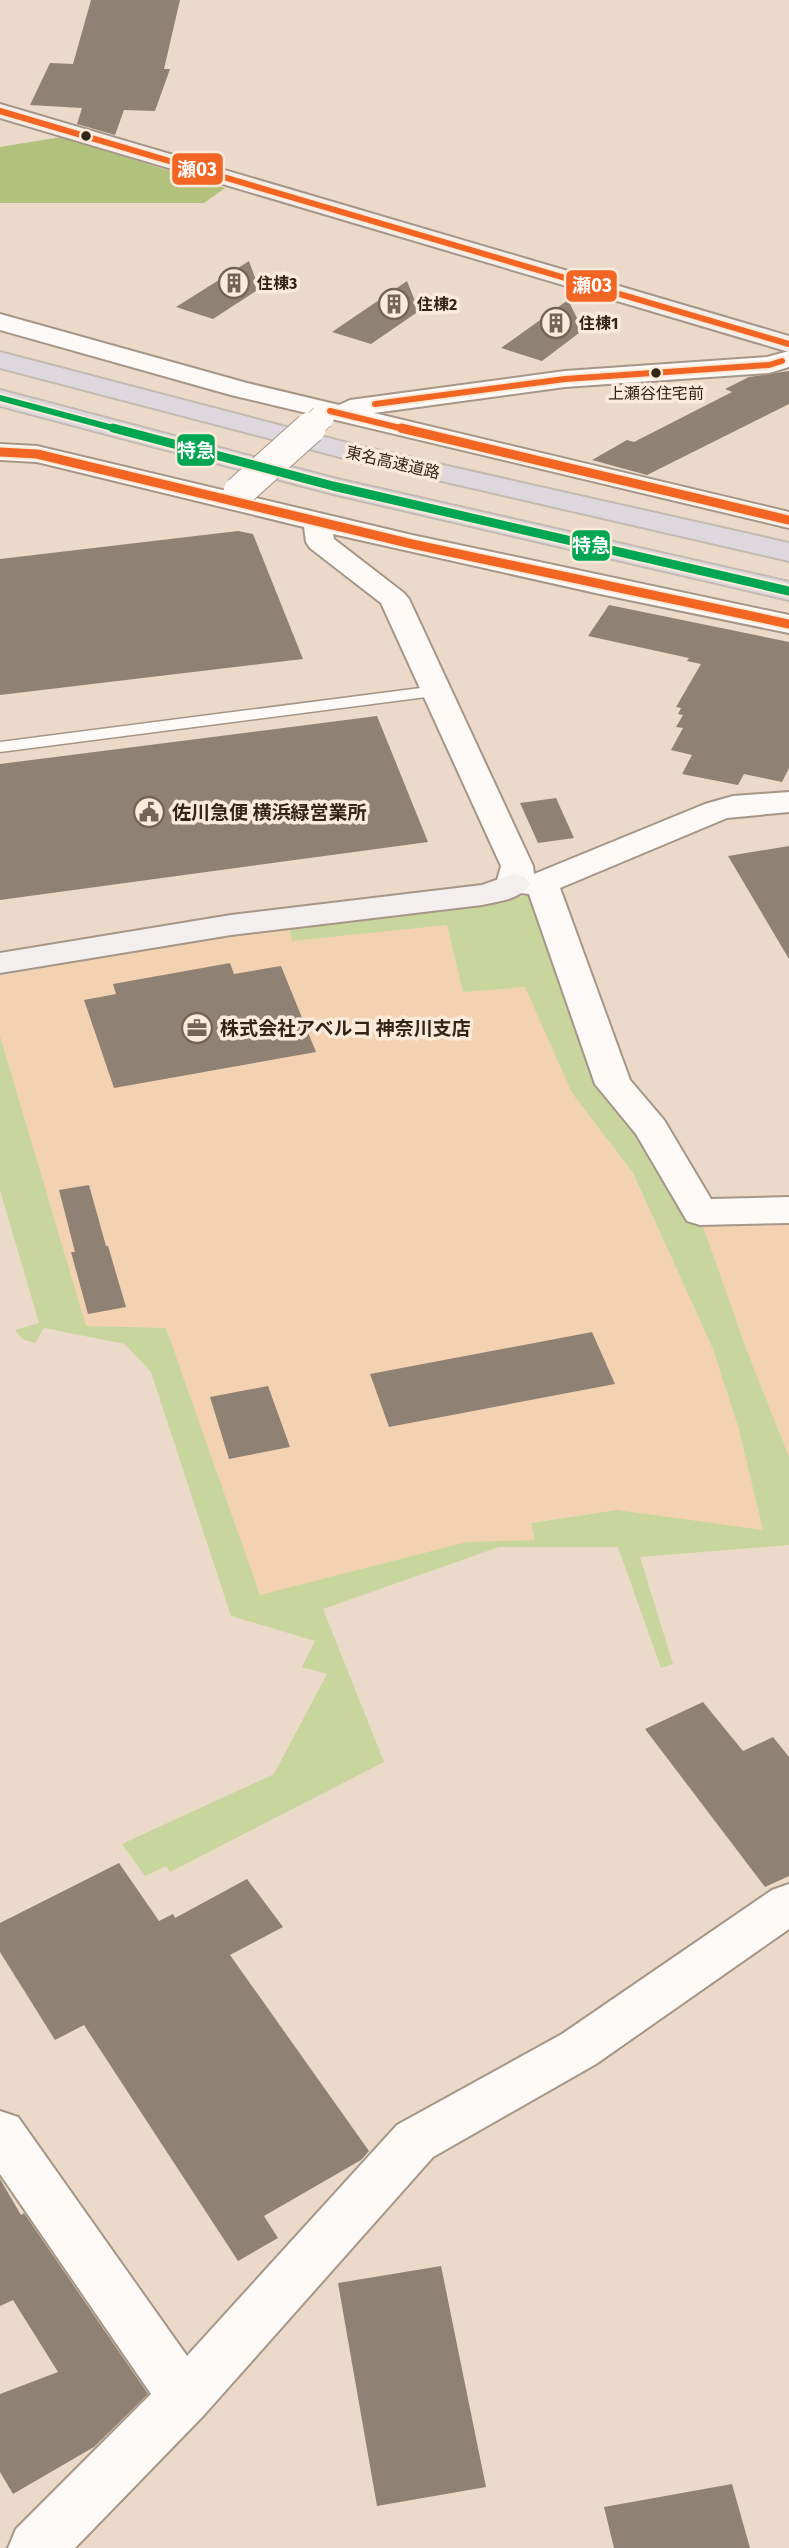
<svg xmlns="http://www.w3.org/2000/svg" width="789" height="2548" font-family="'Fira Sans','Noto Sans JP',sans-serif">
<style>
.built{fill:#f3d2b1}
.green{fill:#c8d59c}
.forest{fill:#b2c27d}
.building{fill:#908175}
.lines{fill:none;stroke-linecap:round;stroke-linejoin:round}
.lane-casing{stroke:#a59687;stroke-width:3}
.street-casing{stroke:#a59687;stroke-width:4}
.secondary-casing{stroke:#a59687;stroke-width:4}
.highway-casing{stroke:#c3bab0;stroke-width:4}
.lane{fill:#fcf9f7;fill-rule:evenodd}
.street{fill:#fcf9f7;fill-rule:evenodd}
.secondary{fill:#f4efef;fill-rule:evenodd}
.highway{fill:#ded7de;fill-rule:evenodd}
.street-bridge-far1-casing{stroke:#a59687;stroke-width:25;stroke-linecap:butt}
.street-bridge-casing{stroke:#a59687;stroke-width:33;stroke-linecap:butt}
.street-bridge-far1{stroke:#fcf9f7;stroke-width:24}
.street-bridge{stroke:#fcf9f7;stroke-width:31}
.bus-1-far1-casing{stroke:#faeada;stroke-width:10}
.bus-1-casing{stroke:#faeada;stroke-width:13}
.bus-2-far1-casing{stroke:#faeada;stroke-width:10}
.bus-2-casing{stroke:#faeada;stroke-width:13}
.bus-1-far1{stroke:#00a651;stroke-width:6}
.bus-1{stroke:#00a651;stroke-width:9}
.bus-2-far1{stroke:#f26522;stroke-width:6}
.bus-2{stroke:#f26522;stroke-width:9}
.bus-dot{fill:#332515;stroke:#faeada;stroke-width:2.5}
.labels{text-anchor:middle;stroke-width:7;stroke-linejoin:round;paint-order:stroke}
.far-poi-label{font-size:16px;font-weight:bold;fill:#332515;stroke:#faeada;text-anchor:start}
.far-bus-label{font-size:16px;fill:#332515;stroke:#faeada}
.far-street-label{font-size:16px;fill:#332515;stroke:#faeada}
.poi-label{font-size:19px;font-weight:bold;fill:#332515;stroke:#faeada;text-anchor:start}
.line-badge{stroke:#faeada;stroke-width:2.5}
.badge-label{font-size:19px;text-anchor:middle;font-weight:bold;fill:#fff}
</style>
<rect width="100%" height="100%" fill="#ebdac9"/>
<path class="built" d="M289 925 292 941 447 925 463 992 525 987 572 1093 632 1173 713 1349 738 1426 763 1531 617 1510 531 1522 535 1540 467 1542 260 1595 166 1328 86 1326 0 1036V976L245 931Z
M789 1217V1457L747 1351 701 1221Z"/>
<path class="green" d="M533 894 639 1134 687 1221H701L747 1351 789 1457V1545L640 1557 673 1664 661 1668 618 1547H499L323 1609 384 1762 170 1872 166 1866 145 1876 122 1844 274 1774 327 1674 302 1667 315 1641 231 1616 151 1372 125 1344 44 1328 35 1343 22 1339 15 1330 39 1323 0 1190V1036L86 1326 166 1328 260 1595 467 1542 535 1540 531 1523 617 1510 763 1530 738 1426 713 1349 633 1173 572 1093 525 987 463 992 447 925 292 941 289 925 475 906Z"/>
<path class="forest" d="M61 137 225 188 204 203H0V147Z"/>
<path class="building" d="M91 0H180L164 69H170L155 111 124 110 115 135 77 124 82 108 30 105 50 63 73 64Z
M249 261 259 289 213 319 176 307Z
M407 281 419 311 371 344 332 332Z
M568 300 583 330 542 361 501 348Z
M789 371V404L647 475 592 460 627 440 634 442 732 392 725 389 749 377Z
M238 531 253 534 303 659 0 695V559Z
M609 605 789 642V768L782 782 744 774 738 785 682 774 692 755 671 750 683 728 676 727 683 715 678 714 681 708 676 707 701 664 687 661 689 658 588 636Z
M377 716 428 842 0 900V764Z
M556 798 574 838 538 843 520 803Z
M789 846V959L728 856Z
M230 963 234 974 281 966 316 1052 114 1088 84 1000 116 994 113 984Z
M89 1185 106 1246H108L126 1307 88 1314 71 1252H75L59 1190Z
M592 1332 615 1384 389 1427 370 1374Z
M268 1386 290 1447 229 1459 210 1397Z
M703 1702 743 1751 773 1737 789 1757V1876L765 1887 645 1729Z
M119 1863 159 1921 173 1914 175 1918 247 1879 283 1927 230 1955 369 2151 361 2160 264 2216 278 2238 238 2261 84 2025 55 2040 0 1952V1923Z
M0 2179 21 2215 24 2213 148 2394 94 2447 13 2494 0 2472V2394L58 2372 13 2300 0 2306Z
M441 2266 486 2487 377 2506 338 2283Z
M732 2484 750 2548H614L604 2507Z"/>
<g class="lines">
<g class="lane-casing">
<path id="lane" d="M436 686 442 687 444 691 442 695 0 752V742Z"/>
</g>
<g class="street-casing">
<path id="street" d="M0 314 247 383 339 405 350 400 565 371 767 357 789 351V367L769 373 565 387 374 413 789 512V528L231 395 0 330Z
M0 444 37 446 412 535 789 615V633L600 594 333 534 334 539 404 593 409 599 533 866 534 874 705 804 733 796 789 792V812L727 818 560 888 630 1080 664 1120 711 1199 789 1197V1223L700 1225 687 1221 636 1134 595 1084 529 894 501 891 496 884 501 866 381 603 310 548 306 542 304 527 37 462 0 460Z
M789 1884V1929L596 2064 433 2157 204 2415 75 2548H8L16 2529 151 2394 0 2174V2111L18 2117 187 2356 397 2125 562 2034 772 1890Z"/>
</g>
<g class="secondary-casing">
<path id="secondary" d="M0 104 789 336V352L0 118Z
M513 874 525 877 530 884C519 900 500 901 482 905L231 935 0 973V953L231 915 482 885Z"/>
</g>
<g class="highway-casing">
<path id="highway" d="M0 352 363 447 789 543V561L359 462 0 368Z
M0 390 337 479 789 582V600L333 494 0 406Z"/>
</g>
<use href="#lane" class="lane"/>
<use href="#street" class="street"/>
<use href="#secondary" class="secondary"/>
<use href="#highway" class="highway"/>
<g class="street-bridge-far1-casing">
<path id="street-bridge-far1" d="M308 430 322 417"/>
</g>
<g class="street-bridge-casing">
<path id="street-bridge" d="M239 492 310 428"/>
</g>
<use href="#street-bridge-far1" class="street-bridge-far1"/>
<use href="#street-bridge" class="street-bridge"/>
<g class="bus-1-far1-casing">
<path id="bus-1-far1" d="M0 398 120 430"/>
</g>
<g class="bus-1-casing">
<path id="bus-1" d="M113 428 333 486 789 591"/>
</g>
<g class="bus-2-far1-casing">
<path id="bus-2-far1" d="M0 111 789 344
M375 404 565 379 769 365 782 361
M330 411 408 430"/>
</g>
<g class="bus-2-casing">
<path id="bus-2" d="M401 428 789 520
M0 452 37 454 412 544 789 624"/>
</g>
<use href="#bus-1-far1" class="bus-1-far1"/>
<use href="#bus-1" class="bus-1"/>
<use href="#bus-2-far1" class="bus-2-far1"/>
<use href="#bus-2" class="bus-2"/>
</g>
<defs>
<g id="building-ring" transform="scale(1.575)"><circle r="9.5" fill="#faeada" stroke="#736454" stroke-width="1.5"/><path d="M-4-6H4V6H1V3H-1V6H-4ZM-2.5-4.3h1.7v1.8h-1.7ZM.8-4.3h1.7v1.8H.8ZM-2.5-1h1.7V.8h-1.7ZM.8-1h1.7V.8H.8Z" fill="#736454"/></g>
<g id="civic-ring" transform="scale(1.575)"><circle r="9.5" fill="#faeada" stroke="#736454" stroke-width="1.5"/><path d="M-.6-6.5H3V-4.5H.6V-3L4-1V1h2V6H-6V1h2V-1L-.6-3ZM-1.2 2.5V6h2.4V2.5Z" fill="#736454"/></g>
<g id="office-ring" transform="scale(1.575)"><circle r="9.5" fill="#faeada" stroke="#736454" stroke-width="1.5"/><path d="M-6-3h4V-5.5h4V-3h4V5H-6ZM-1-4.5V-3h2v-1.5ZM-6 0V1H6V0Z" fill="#736454"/></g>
</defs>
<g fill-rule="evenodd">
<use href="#building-ring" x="234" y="283"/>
<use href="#building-ring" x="394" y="304"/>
<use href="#building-ring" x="556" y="323"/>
<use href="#civic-ring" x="149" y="812"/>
<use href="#office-ring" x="197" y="1028"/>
</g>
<g class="bus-dot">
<circle cx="86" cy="136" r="6"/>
<circle cx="656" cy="373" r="6"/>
</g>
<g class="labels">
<g class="far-poi-label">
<text x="257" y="289">住棟3</text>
<text x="417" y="310">住棟2</text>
<text x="579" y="329">住棟1</text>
</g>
<g class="far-bus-label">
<text x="656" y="399">上瀬谷住宅前</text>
</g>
<g class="far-street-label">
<text transform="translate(393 462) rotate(13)" y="6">東名高速道路</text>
</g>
<g class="poi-label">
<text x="172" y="819">佐川急便 横浜緑営業所</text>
<text x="220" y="1035">株式会社アベルコ 神奈川支店</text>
</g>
</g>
<g class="line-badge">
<rect x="171" y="152" width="53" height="34" rx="7" fill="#f26522"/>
<rect x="565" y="269" width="53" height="34" rx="7" fill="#f26522"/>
<rect x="176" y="433" width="40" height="34" rx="7" fill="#00a651"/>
<rect x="571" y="529" width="40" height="33" rx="7" fill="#00a651"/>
</g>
<g class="badge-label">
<text x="197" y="176">瀬03</text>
<text x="592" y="292">瀬03</text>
<text x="196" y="457">特急</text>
<text x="591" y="552">特急</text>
</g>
</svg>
